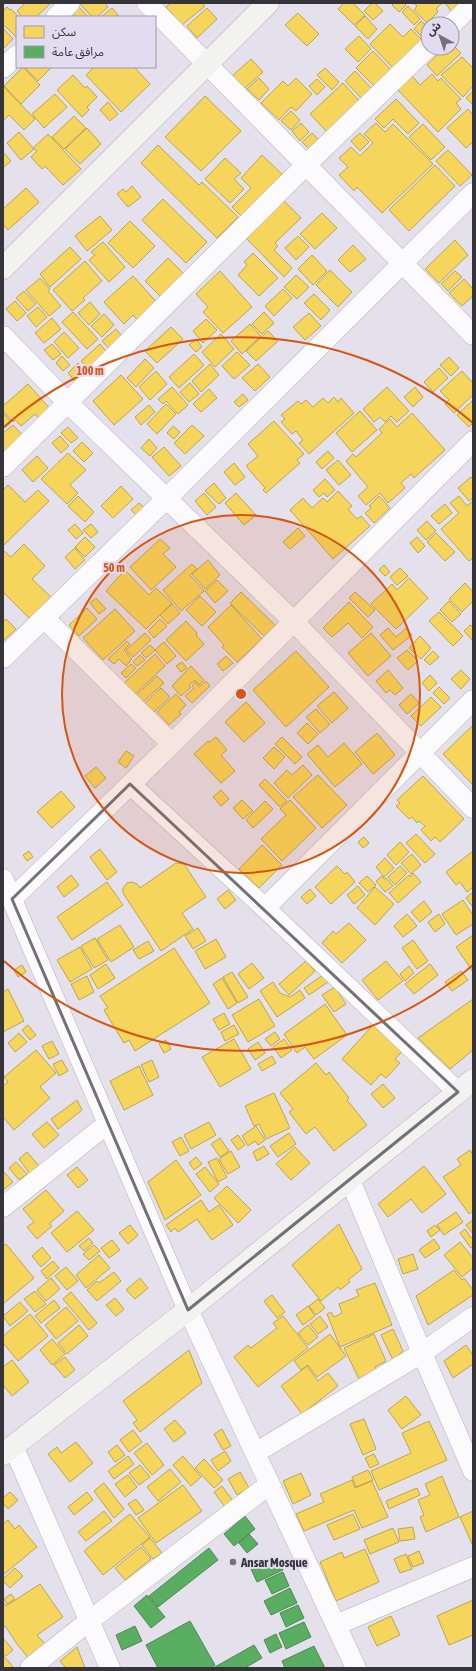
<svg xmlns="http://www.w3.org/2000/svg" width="476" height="1671" font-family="'Asap Condensed','Noto Sans Arabic',sans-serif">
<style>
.homes{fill:#f6d55c;stroke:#bca552}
.public{fill:#5aae61;stroke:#4f8956}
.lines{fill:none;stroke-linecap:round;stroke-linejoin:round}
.street-casing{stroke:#b6b3bc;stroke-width:21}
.secondary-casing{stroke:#b6b3bc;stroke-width:23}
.street{stroke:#fbfafc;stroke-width:20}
.secondary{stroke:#f2f2f0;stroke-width:22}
.marked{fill:none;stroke:#737079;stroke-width:3;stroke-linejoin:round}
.ring{fill:none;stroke:#d65511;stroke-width:2}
.poi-dot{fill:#737079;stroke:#e3dcf0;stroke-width:1.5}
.labels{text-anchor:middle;stroke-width:4;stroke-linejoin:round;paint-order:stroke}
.poi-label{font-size:13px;font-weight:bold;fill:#36343b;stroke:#e3dcf0;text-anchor:start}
.centre{fill:#d65511;stroke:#e3dcf0;stroke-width:2}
.ring-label{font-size:12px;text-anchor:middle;font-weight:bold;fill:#d65511;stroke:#e3dcf0;stroke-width:4;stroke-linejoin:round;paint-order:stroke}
</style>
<rect width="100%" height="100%" fill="#e4e0ec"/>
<path class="homes" d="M25 3H51L36 17H22L17 11Z
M79 3H105L108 7 97 17H92Z
M171 3H202L205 6 182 25 166 7Z
M344 3H353L365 15 354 25 338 9Z
M372 3H375L383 11 373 20 364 11Z
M394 3H404L406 5 399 12 392 5Z
M414 3H442L436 9 438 12 427 23 414 10 417 6Z
M445 3H456L459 6 452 12Z
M408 6 420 19 414 25 402 12Z
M7 7 10 10 11 9 19 17H17V38L5 26 3 28V11Z
M79 7 88 17 69 16Z
M112 8 118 15 115 17H101Z
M207 8 217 19 197 38 187 26Z
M298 13 319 34 307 46 285 25Z
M365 16 377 29 368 39 355 26Z
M421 21 428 27V32L423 38 414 29Z
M390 24 403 37 411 29 422 40 393 68 370 44Z
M4 29 13 39 3 49V31Z
M359 36 371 49 358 62 345 49Z
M452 44 461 53 437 76 427 65 444 48H452Z
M373 51 391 70 374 86 356 68Z
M462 57 473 68V86L463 97 441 75Z
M251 59 263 72 243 90 231 77Z
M23 67 40 85 21 104 4 86Z
M24 67H52L38 81Z
M94 67H134L150 84 121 112 86 75Z
M325 68 339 82 332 90 317 75Z
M355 71 372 89 362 99 345 81Z
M432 74 438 81 441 78 461 99 456 103 461 109 438 132 397 89 411 75 420 85Z
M73 75 85 88 87 86 97 97 87 107 89 110 82 117 57 90Z
M259 78 269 89 259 100 247 89Z
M296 78 312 94 296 111 291 107 279 120 261 103 283 81 288 86Z
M317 79 325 87 317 95 309 86Z
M343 83 362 104 329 134 310 114Z
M3 86 35 119 24 130 9 115 3 121Z
M473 91V105L466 98Z
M55 94 67 107 44 128 32 114Z
M205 96 241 131 201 171 165 137Z
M396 99 419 123 408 134 393 119 384 128 375 119Z
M108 102 118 114 110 121 100 110Z
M468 109 473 115V142L466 148 447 128Z
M291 111 300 120 291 130 281 121Z
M74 116 86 128 64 149 52 137Z
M301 123 309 132 300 141 292 131Z
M376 123 385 132 393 124 433 164 382 213 357 187 354 191 339 175 348 167 339 158 351 147 360 156 373 143 364 134Z
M423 124 445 147 431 160 409 137Z
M87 128 101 144 80 164 65 149Z
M19 132 34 149 21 160 7 143Z
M312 133 321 142 311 151 302 142Z
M360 133 369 142 360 151 351 141Z
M48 134 81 169 63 185 45 166 42 169 31 157 37 151 33 148Z
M158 145 199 185 202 182 238 217 217 238 141 163Z
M448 150 472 175 460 186 436 161Z
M3 152 11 161 3 168Z
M262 155 285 177 244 219 232 207 251 188 241 178Z
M225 158 241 173 234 179 244 189 230 203 205 179Z
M435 165 455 186 409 231 389 210Z
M132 186 141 197 128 207 117 194 123 189 126 192Z
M26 188 39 202 8 230 3 224V209Z
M163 199 207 242 186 263 142 220Z
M284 201 301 218 275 243 278 246 274 250 292 268 284 277 246 238Z
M322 213 337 228 315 249 300 234Z
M100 216 112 230 87 251 75 236Z
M130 221 155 246 133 268 108 243Z
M298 236 309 247 296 260 285 248Z
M455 240 468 255 439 283 425 269Z
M103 242 125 267 109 282 89 260 95 255 91 252Z
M353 245 366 259 350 272 338 260Z
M70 247 81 259 50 287 40 274Z
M253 253 278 278 259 296 238 275 247 265 244 262Z
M312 255 327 271 313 285 298 269Z
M168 258 186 276 163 299 145 281Z
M85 261 102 281 83 298 85 300 72 311 53 290Z
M330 270 352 292 338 307 316 285Z
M220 271 252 307 223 333 203 312 208 307 196 294Z
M455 271 462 277 448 291 441 284Z
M296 275 309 287 297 299 284 287Z
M133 276 160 306 141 324 133 315 124 324 104 302Z
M40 278 50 289 48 291 61 306 49 316 26 290Z
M464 279 473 289V296L462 306 449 293Z
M283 289 292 298 274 316 265 306Z
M24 291 36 304 28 311 16 298Z
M314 294 330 310 321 320 304 303Z
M15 301 26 313 17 321 6 309Z
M90 302 100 314 89 325 78 313Z
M38 307 47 317 36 327 27 316Z
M73 312 98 339 87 349 62 322Z
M264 312 274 323 262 334 252 324Z
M309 313 321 326 305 340 293 327Z
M104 314 114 325 102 337 91 326Z
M52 318 61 329 44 343 35 333Z
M206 319 217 330 203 343 193 331Z
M250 324 261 336 242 354 231 341Z
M171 327 183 339 157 363 145 351Z
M116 329 125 340 112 352 102 341Z
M268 331 278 341 256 361 246 351Z
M64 332 79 348 68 358 54 342Z
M221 334 234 349 215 367 202 352Z
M196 339 202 347 196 352 189 345Z
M52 344 61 354 53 360 44 350Z
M100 344 109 355 91 372 81 361Z
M237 352 250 365 234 379 222 366Z
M194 354 204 365 179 388 169 377Z
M62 356 70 365 63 371 56 363Z
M449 357 459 368 451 376 440 365Z
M145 359 154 368 136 387 127 378Z
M78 363 88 374 77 384 68 373Z
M210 364 219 375 201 392 192 381Z
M258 364 270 377 255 391 242 378Z
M439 368 448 378 433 392 424 382Z
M156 371 167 384 150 400 139 387Z
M462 371 473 383V395L454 413 445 404 449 400 440 391Z
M121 375 143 399 114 425 93 401Z
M190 383 199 394 189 402 180 392Z
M28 384 52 411 41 421 35 414 21 426 15 420 13 422 3 411V406Z
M172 387 188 405 178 414 166 401 163 404 158 399Z
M387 387 409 411 397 422 391 416 385 422 380 417 374 422 363 409Z
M415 387 423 397 413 407 404 397Z
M209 389 217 398 201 412 193 404Z
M243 394 248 400 239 407 234 402Z
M334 397 338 402 341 398 354 413 309 454 299 443 303 440 296 431 292 434 281 422 285 419 281 415 298 401 301 404 306 400 313 407 323 398 328 403Z
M473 400V423L469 427 457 415Z
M166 404 176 414 157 434 147 424Z
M149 405 155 412 141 425 135 417Z
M360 411 377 430 352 452 336 433Z
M3 413 11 422 3 429Z
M412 413 445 450 414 478 411 474 401 483 405 488 388 503 380 493 366 505 358 496 368 487 346 461 353 454 356 457 382 433 379 429 390 419 397 427Z
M274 421 304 454 297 460 300 463 266 493 263 490 265 488 246 466 258 456 248 444Z
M13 425 24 437 3 455V433Z
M192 425 204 436 185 454 174 443Z
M173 426 180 432 174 439 167 433Z
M68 427 78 438 71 443 61 433Z
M60 436 69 446 61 453 52 443Z
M149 439 157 448 150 456 141 448Z
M82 442 93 453 84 462 73 451Z
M164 447 181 466 169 476 152 457Z
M328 451 334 458 322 469 316 462Z
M68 453 86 470 70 485 78 493 67 504 41 479Z
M37 456 48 468 33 482 22 470Z
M338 460 351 475 339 485 326 470Z
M234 463 245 477 235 485 224 472Z
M471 477 473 479V498L469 501 458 488Z
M325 479 335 490 327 497 324 493 319 497 313 490Z
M214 483 226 498 219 504 205 491Z
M8 485 25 502 38 490 49 501 3 546V490Z
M121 486 133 499 113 518 101 506Z
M338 491 352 506 348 509 357 519 361 516 370 526 333 559 290 510 303 498 312 508 323 498 327 502Z
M204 493 216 507 207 515 195 501Z
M236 493 256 515 244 525 225 503Z
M78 496 94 512 85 522 68 506Z
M379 496 390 508 374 523 365 513 371 508 369 506Z
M459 496 467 506 473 501V558L469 561 441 529 459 513 450 503Z
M139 503 145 508 137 516 131 510Z
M445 504 452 513 439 524 431 516Z
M427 521 436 531 426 540 417 530Z
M75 524 83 533 76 539 68 530Z
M91 524 98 532 91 538 83 530Z
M298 528 305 536 290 549 283 542Z
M436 533 455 552 445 561 427 542Z
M85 537 95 547 85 557 75 547Z
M417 537 425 546 418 553 410 543Z
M160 539 170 548 163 554 176 567 151 590 130 567Z
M24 544 45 566 32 579 51 597 30 619 3 592V550L11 557Z
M75 548 85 560 75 569 65 557Z
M208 560 220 575 205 589 192 574Z
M192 564 197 569 190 575 204 591 181 611 163 590Z
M384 565 390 572 385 576 379 570Z
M400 568 408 576 397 585 390 577Z
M125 570 149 595 156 588 172 603 146 629 106 591Z
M409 578 428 598 396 629 371 604 392 584 397 590Z
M217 580 228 591 215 603 205 591Z
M465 583 473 592V601L462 612 449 599Z
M241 592 277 627 266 638 230 603Z
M355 592 375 610 368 617 349 598Z
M200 596 216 612 202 626 186 610Z
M96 598 106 609 99 614 90 603Z
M449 601 461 614 452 622 440 610Z
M349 602 373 627 362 638 348 623 332 637 323 628Z
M172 604 180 613 168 624 160 615Z
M231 605 262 639 237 662 222 647 224 645 208 627Z
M87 608 97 619 79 636 69 625Z
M115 609 135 631 103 660 83 638Z
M439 612 463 636 453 646 429 621Z
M6 619 16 629 3 641V622Z
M160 619 167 626 154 638 148 631Z
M186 621 197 633 196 635 204 644 186 661 166 640Z
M470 625 473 627V641L464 631Z
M388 628 396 637 406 628 412 635 393 650 380 635Z
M145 633 151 640 133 657 126 650Z
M371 633 391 656 368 676 348 653Z
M420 636 431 648 421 659 409 648Z
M127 641 130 644 124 650 132 659 126 666 119 659 114 664 108 659Z
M164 642 176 656 167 664 155 650Z
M150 645 155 650 146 658 141 653Z
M407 650 418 661 408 670 397 658Z
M296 651 329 687 286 727 253 690Z
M433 651 439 657 430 665 424 660Z
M155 654 165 666 134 695 123 684Z
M140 655 145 660 137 666 133 662Z
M226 656 233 663 223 671 217 664Z
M182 662 187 668 181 672 176 666Z
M131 664 136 668 126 678 121 673Z
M191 666 204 680 199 685 195 680 189 685 191 687 181 696 172 686Z
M388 670 403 688 395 695 390 690 386 693 376 681Z
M461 670 470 679 461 689 451 679Z
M430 675 437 683 429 691 422 683Z
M157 676 164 683 136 708 130 701Z
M206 681 210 686 192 703 185 696 194 688 192 686 195 682 199 687Z
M439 687 450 698 444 704 433 693Z
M161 688 170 697 153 713 144 704Z
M334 692 348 708 332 723 317 706Z
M176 694 186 705 179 712 181 714 169 725 157 712Z
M411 694 419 703 407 714 399 705Z
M431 697 441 707 421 726 411 716Z
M246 702 265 723 244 742 225 722Z
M316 709 330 724 320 733 306 717Z
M307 723 318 734 308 744 297 733Z
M473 725V785L443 754Z
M377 733 395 755 373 774 355 752Z
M216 737 227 750 221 755 235 771 221 783 194 754 208 741 210 742Z
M282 737 302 757 295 764 275 744Z
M344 743 362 764 335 787 307 754 318 745 328 757Z
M274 747 285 757 274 769 263 758Z
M126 751 134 756 126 768 118 762Z
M303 765 312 775 288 798 274 783 287 770 292 775Z
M96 767 106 778 95 788 85 776Z
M318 775 347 805 322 828 293 797Z
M423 776 464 819 440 842 435 837 431 841 421 830 425 826 419 821 417 823 412 817 409 819 396 806 400 803 397 800Z
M265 779 287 801 280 807 259 785Z
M221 790 229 799 221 806 213 797Z
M61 791 75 807 52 828 37 812Z
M242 800 253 811 243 819 233 808Z
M290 800 316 828 282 861 261 839 286 815 280 809Z
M265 801 273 809 253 828 246 820Z
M416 834 435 854 425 863 406 843Z
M364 837 369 843 363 848 358 842Z
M400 842 409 852 396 865 387 855Z
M262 845 282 865 259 888 239 869Z
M100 849 117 872 107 880 90 857Z
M29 851 33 857 27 861 23 855Z
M473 851V887L467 892 460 882 456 885 446 872Z
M412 854 421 865 411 874 401 863Z
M385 858 394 868 384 877 376 867Z
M176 863 184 864 206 897 182 913 193 929 161 951 123 893V888L127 883 132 882 137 884 140 888Z
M337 866 345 874 347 872 355 882 331 904 315 887Z
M400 866 407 873 395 885 388 877Z
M413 873 421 882 398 903 389 893 409 875 410 877Z
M71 875 79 885 64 897 57 887Z
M367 876 376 885 368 892 359 883Z
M382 876 384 879 386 878 393 886 385 892 376 881Z
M107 882 123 905 72 940 57 917Z
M358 886 365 895 354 904 347 895Z
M375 887 394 904 375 925 357 908Z
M310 889 316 896 307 904 301 897Z
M228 890 236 900 225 909 217 899Z
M473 892V907L466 898Z
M463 900 473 915V924L456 935 442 914Z
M424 901 432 912 420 922 411 912Z
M407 914 417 926 403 937 394 926Z
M439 914 445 924 435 932 428 922Z
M349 923 366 940 342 963 322 943 333 931 336 934Z
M120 925 134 947 111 962 97 939Z
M198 928 206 941 193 949 185 936Z
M473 935V972L456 947Z
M95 938 108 960 94 968 81 946Z
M216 939 226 957 205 969 195 951Z
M413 940 428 961 417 969 402 948Z
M148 941 154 951 139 959 133 950Z
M80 947 92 969 70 982 57 960Z
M174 948 210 1003 135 1051 129 1040 124 1043 104 1010 108 1008 100 996Z
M306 961 315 971 289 995 279 984Z
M386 961 403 981 378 1000 362 980Z
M252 963 264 978 249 989 238 974Z
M106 964 115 978 98 989 90 975Z
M430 964 438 975 414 994 405 984Z
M22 965 26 972 18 977 14 970Z
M409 966 414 973 405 981 400 974Z
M461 971 468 980 452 991 445 982Z
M232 972 248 997 238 1003 223 977Z
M323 975 328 982 309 995 304 988Z
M87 976 94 992 79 1000 71 984Z
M222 978 237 1003 228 1009 213 984Z
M273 982 280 993 290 997 300 990 305 998 277 1017 260 991Z
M335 987 346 1004 334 1012 322 995Z
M8 989 24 1021 3 1032V992Z
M259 999 275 1026 248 1042 232 1015Z
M473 999V1050L450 1069 418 1038Z
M325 1004 347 1035 314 1059 305 1047 297 1053 284 1034Z
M224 1013 230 1024 219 1030 213 1019Z
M28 1025 36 1035 30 1040 22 1030Z
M234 1025 239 1034 225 1041 221 1032Z
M373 1025 383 1035 385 1032 404 1049 395 1059 400 1063 386 1078 381 1074 371 1085 342 1059Z
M275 1032 280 1039 271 1046 265 1039Z
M19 1033 27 1042 15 1052 8 1043Z
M234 1039 251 1069 220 1087 202 1057Z
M284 1039 292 1050 281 1058 273 1047Z
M166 1040 171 1049 164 1053 159 1044Z
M52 1041 59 1054 49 1059 42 1046Z
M258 1042 265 1053 255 1060 248 1049Z
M36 1050 56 1073 40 1087 50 1098 14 1130 3 1117V1086L8 1082 4 1077Z
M272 1056 276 1063 262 1071 258 1064Z
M62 1060 68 1071 59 1076 53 1064Z
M152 1060 159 1077 149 1082 141 1065Z
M316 1063 326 1075 329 1072 349 1098 347 1100 367 1125 334 1151 315 1127 306 1134 289 1112 293 1109 280 1093Z
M139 1066 153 1095 124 1110 110 1081Z
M383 1084 395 1098 383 1108 371 1094Z
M274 1093 290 1128 266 1139 259 1124 254 1126 245 1106Z
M77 1100 82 1110 58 1129 51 1119Z
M47 1122 59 1135 44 1148 32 1134Z
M209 1122 216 1135 191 1149 184 1135Z
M256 1126 265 1140 258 1145 255 1141 248 1146 242 1136Z
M289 1133 296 1144 278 1157 270 1146Z
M238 1135 245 1145 238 1150 231 1140Z
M181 1137 189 1151 180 1156 172 1142Z
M220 1138 229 1151 220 1157 211 1144Z
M264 1146 269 1154 257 1161 253 1152Z
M295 1147 310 1163 291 1180 276 1164Z
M470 1150 473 1155V1211L469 1214 443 1177 461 1165 457 1159Z
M231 1151 240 1167 228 1174 219 1159Z
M27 1152 39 1166 30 1174 19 1159Z
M196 1157 202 1164 194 1170 189 1163Z
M217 1158 227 1177 218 1182 208 1162Z
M176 1160 201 1195 165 1220 148 1182Z
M16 1162 27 1174 19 1180 9 1168Z
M424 1166 446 1194 422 1213 411 1199 388 1217 378 1204Z
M77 1167 88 1180 78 1188 67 1175Z
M205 1167 219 1184 210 1192 196 1174Z
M3 1171 13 1182 3 1190Z
M227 1186 251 1210 238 1223 214 1198Z
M46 1190 64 1211 49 1224 52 1226 37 1239 27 1227 34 1222 23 1209Z
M201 1200 209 1212 219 1205 233 1225 212 1240 197 1219 178 1232 175 1228 171 1232 166 1225Z
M77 1211 94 1230 67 1252 51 1233Z
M456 1212 463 1222 444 1235 437 1225Z
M473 1220V1234L466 1225Z
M339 1224 362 1269 348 1280 350 1282 340 1290 338 1287 321 1301 292 1265Z
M130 1225 138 1235 128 1244 119 1233Z
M435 1225 440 1230 431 1237 427 1231Z
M465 1229 473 1240V1247L471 1248 460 1233Z
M89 1238 93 1243 84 1251 79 1246Z
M434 1239 440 1248 425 1258 419 1250Z
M112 1240 120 1250 109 1258 101 1248Z
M460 1242 473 1258V1268L462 1277 444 1255Z
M6 1244 34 1278 3 1304V1246Z
M94 1245 100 1251 89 1260 83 1254Z
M42 1247 51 1258 41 1267 32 1256Z
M413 1254 418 1269 403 1274 398 1259Z
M99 1255 110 1268 86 1288 76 1275Z
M53 1261 59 1268 47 1279 41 1271Z
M66 1267 78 1281 67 1290 55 1276Z
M454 1270 462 1280 464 1278 473 1290V1295L428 1325 416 1296Z
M114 1272 121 1281 97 1301 87 1290 97 1281 99 1283Z
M51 1278 60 1289 46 1301 37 1290Z
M140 1278 148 1288 135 1299 126 1290Z
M375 1283 392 1325 340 1347 327 1314 331 1312 334 1317 342 1313 339 1304 359 1296 356 1290Z
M35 1291 46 1304 35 1312 24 1299Z
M71 1292 97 1323 89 1330 63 1299Z
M272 1295 285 1312 277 1318 264 1301Z
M115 1298 124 1309 116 1316 106 1305Z
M318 1299 325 1308 316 1315 309 1306Z
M54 1300 60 1308 41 1323 35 1316Z
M20 1302 28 1311 10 1326 3 1316Z
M308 1306 315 1316 303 1325 296 1315Z
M66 1307 78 1321 56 1339 45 1325Z
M30 1314 48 1336 18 1361 3 1343V1336Z
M283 1316 308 1348 258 1387 234 1357 248 1345 251 1348 277 1328 273 1323Z
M320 1316 328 1327 318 1334 310 1324Z
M79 1325 88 1336 67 1354 58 1343Z
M308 1325 318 1337 308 1345 298 1333Z
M393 1329 403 1351 393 1360 381 1335Z
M330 1334 346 1356 317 1377 308 1365 301 1370 294 1361Z
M374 1334 386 1361 375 1367 379 1375 361 1383 344 1348Z
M52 1339 65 1354 52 1365 40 1350Z
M466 1345 473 1355V1364L453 1378 444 1361Z
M189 1350 202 1383 140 1432 133 1423 137 1420 123 1401Z
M65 1357 75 1370 65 1378 54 1365Z
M12 1360 29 1382 12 1396 3 1385V1367Z
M307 1366 318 1381 328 1373 338 1386 302 1414 281 1386Z
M406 1396 421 1415 402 1429 388 1410Z
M364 1419 376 1449 363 1455 350 1424Z
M175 1420 186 1433 174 1442 164 1429Z
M429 1421 447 1460 379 1490 371 1471 411 1453 402 1433Z
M222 1429 231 1446 223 1450 214 1434Z
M133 1430 142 1442 129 1452 120 1440Z
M76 1442 93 1463 70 1482 48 1454 57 1447 61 1453Z
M147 1443 164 1465 152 1475 134 1453Z
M117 1445 125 1455 115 1462 108 1452Z
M225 1451 231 1461 218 1471 211 1460Z
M374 1454 379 1464 370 1468 365 1458Z
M128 1456 134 1464 114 1479 108 1471Z
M183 1456 201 1477 191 1486 173 1465Z
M204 1459 223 1480 214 1488 195 1468Z
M140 1465 150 1477 139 1485 129 1473Z
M170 1469 181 1482 158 1501 147 1487Z
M368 1470 373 1480 356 1487 352 1477Z
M240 1472 249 1488 237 1495 228 1479Z
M301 1473 311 1495 293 1504 283 1481Z
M128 1475 137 1487 125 1497 115 1484Z
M442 1476 459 1517 426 1532 420 1517 424 1515 418 1500 430 1495 425 1484Z
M352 1480 355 1488 372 1481 388 1517 362 1528 354 1510 304 1531 296 1514 324 1502 320 1494Z
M104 1483 124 1509 114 1518 94 1491Z
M183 1485 202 1511 156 1543 138 1518Z
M222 1486 233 1501 225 1507 214 1492Z
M417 1488 420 1495 389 1509 386 1501Z
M10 1492 18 1500 8 1509 3 1503V1498Z
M87 1492 93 1500 74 1515 68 1507Z
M136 1499 144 1510 136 1515 128 1504Z
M104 1511 112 1521 86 1541 78 1532Z
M473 1511V1543L472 1544 460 1517Z
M130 1514 150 1537 103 1575 84 1551Z
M353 1514 360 1529 334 1540 327 1525Z
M8 1520 15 1529 19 1525 37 1547 3 1575V1524Z
M413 1527 415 1539 400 1541 398 1529Z
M393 1528 399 1542 370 1554 364 1540Z
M150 1538 162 1553 153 1559 142 1545Z
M141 1547 151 1559 125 1580 115 1568Z
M365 1549 379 1582 336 1601 320 1562 342 1552 344 1558Z
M419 1551 424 1563 413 1567 408 1556Z
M406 1554 412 1569 400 1573 394 1559Z
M15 1568 23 1576 10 1588 3 1581V1579Z
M40 1584 63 1617 37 1635 47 1646 30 1660 17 1644 5 1626 3 1628V1602L6 1606Z
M11 1594 15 1599 7 1604 4 1599Z
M473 1600V1635L449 1645 437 1616Z
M391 1616 400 1635 377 1646 368 1627Z
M3 1638 13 1650 6 1656 3 1653Z
M77 1647 85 1668H66L60 1661Z
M3 1655 14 1668H3Z"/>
<path class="public" d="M245 1516 255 1529 234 1546 224 1534Z
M249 1534 258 1544 247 1553 239 1543Z
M209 1548 218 1560 158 1607 149 1596Z
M277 1557 283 1570 257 1582 251 1569Z
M283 1572 289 1586 272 1594 265 1580Z
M290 1588 297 1603 271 1615 264 1601Z
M147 1595 165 1617 151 1628 134 1606Z
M298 1605 304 1618 286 1627 280 1613Z
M190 1621 215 1665 211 1668H158L146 1645Z
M304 1622 311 1637 286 1649 279 1633Z
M135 1626 142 1641 122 1650 116 1635Z
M276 1634 282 1647 270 1653 264 1640Z
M254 1645 262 1658 245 1668H213Z
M314 1646 325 1668H285L282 1661Z"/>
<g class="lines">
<g class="street-casing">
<path id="street" d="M147 3 473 335
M56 17 70 3
M452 24 473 4
M3 68 17 55
M3 336 67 402 294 622 473 808
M3 467 306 165 428 47
M44 618 172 744
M3 658 167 498 473 193
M130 784 265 908 458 1092
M3 879 188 1310 356 1668
M12 899 172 744 473 441
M265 908 473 700
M350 1180 422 1353 473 1471
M3 1207 107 1124
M13 1446 110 1668
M255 1453 422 1353 473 1317
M336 1625 473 1567
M30 1668 89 1621 270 1484"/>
</g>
<g class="secondary-casing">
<path id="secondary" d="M3 268 268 3
M3 1454 188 1310 473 1080"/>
</g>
<use href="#street" class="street"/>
<use href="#secondary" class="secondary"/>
</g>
<path class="marked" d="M130 784 458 1092 188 1310 12 899Z"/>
<circle cx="241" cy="694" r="179" fill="#d65511" fill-opacity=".12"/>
<g class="ring">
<circle cx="241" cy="694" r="179"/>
<path d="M473 965A357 357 0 0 1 4 961M4 427A357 357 0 0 1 473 423"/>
</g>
<circle class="poi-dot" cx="233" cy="1562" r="4"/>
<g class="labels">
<g class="poi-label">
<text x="241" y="1567">Ansar Mosque</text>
</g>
</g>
<circle cx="241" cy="694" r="6" class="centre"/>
<g class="ring-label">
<text x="90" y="375">100 m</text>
<text x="114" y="572">50 m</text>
</g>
<rect width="476" height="1671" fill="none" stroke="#36343b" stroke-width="8"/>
<rect x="16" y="16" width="140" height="52" fill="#e3dcf0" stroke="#9e99a8"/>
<rect x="24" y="26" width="20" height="12" fill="#f6d55c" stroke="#9e99a8"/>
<text x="52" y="36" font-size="12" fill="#36343b">سكن</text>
<rect x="24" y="46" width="20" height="12" fill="#5aae61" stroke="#9e99a8"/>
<text x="52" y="56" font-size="12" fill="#36343b">مرافق عامة</text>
<g transform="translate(440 36) rotate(320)"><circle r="19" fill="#e3dcf0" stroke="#9e99a8"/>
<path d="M0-3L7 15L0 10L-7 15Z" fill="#737079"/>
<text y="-6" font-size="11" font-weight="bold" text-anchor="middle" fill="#36343b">ش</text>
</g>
</svg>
